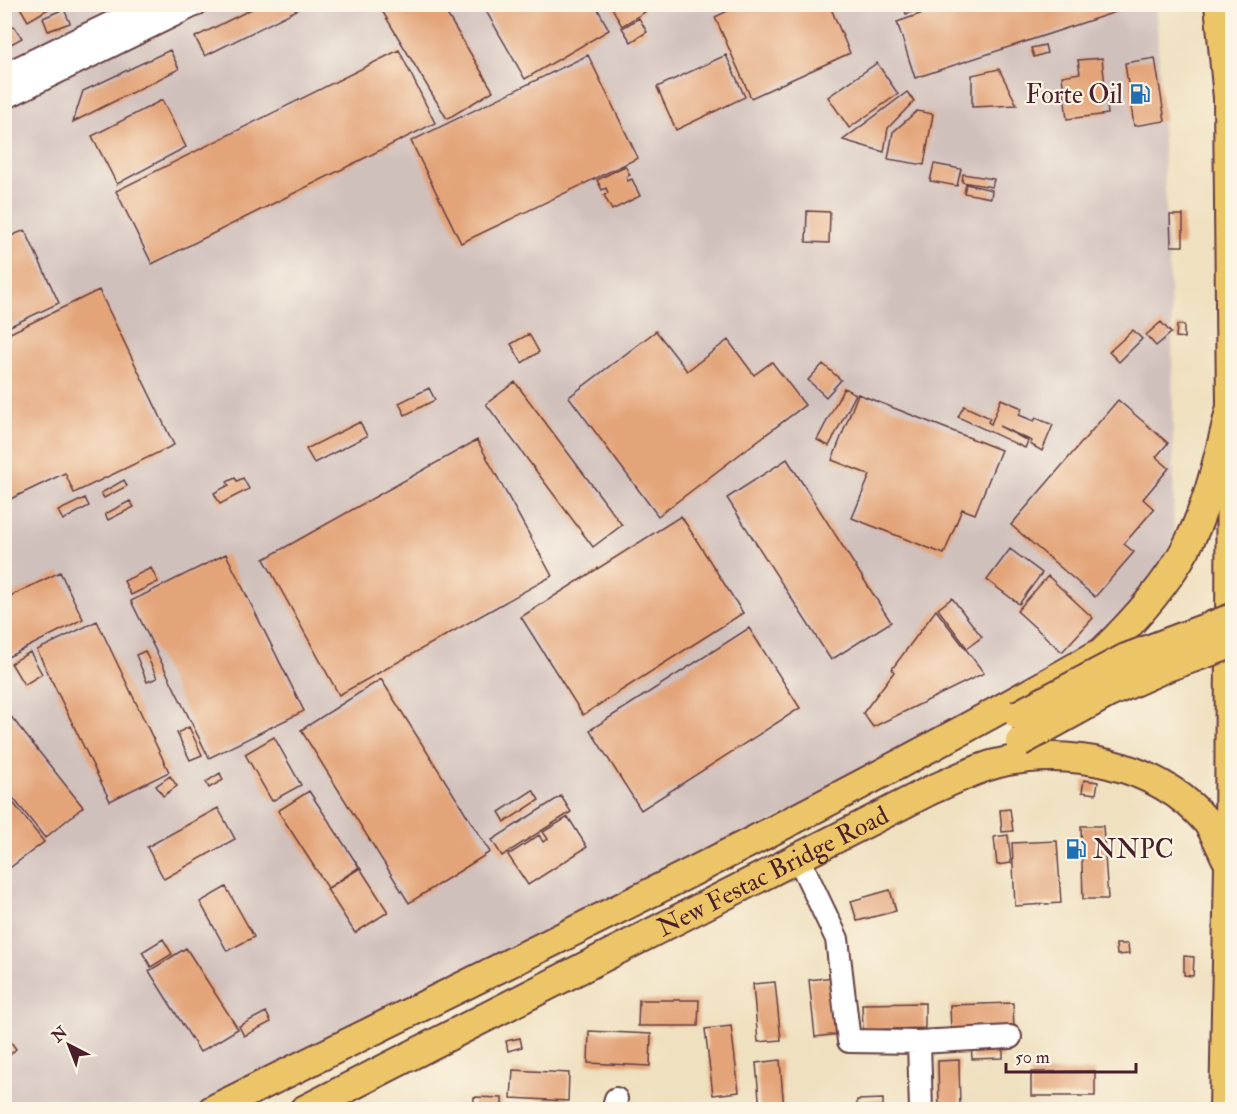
<svg xmlns="http://www.w3.org/2000/svg" width="1237" height="1114" font-family="'IM FELL Double Pica',serif">
<style>
.industrial{fill:#d0c0bc}
.building{fill:#e3a479}
.lines{fill:none;stroke-linecap:round;stroke-linejoin:round}
.minor-casing{stroke:#633c41;stroke-width:26}
.major-casing{stroke:#633c41;stroke-width:32}
.minor{stroke:#fff;stroke-width:22}
.major{stroke:#edc569;stroke-width:28}
.major-bridge-casing{stroke:#633c41;stroke-width:32;stroke-linecap:butt}
.major-bridge{stroke:#edc569;stroke-width:28}
.labels{text-anchor:middle;stroke-width:4.5;stroke-linejoin:round;paint-order:stroke}
.poi-label{font-size:26px;fill:#4a1f2b;stroke:#fcf5e5;text-anchor:end}
.street-label{font-size:26px;fill:#4a1f2b;stroke:#fcf5e5}
</style>
<rect width="100%" height="100%" fill="#fcf5e5"/>
<filter id="ink" filterUnits="userSpaceOnUse"><feTurbulence type="fractalNoise" baseFrequency=".0167" numOctaves="2"/><feDisplacementMap in="SourceGraphic" scale="12" xChannelSelector="R" yChannelSelector="G"/><feConvolveMatrix kernelMatrix="1 2 1 2 8 2 1 2 1" color-interpolation-filters="sRGB"/></filter>
<filter id="wash" filterUnits="userSpaceOnUse"><feTurbulence type="fractalNoise" baseFrequency=".008" numOctaves="4" result="noise"/><feDisplacementMap in="SourceGraphic" scale="24" xChannelSelector="R" yChannelSelector="G"/><feGaussianBlur stdDeviation="1.35" result="paint"/><feColorMatrix in="noise" values="0 0 0 0 0 0 0 0 0 0 0 0 0 0 0 0 0 1.4 0 .05"/><feComposite in="paint" operator="in"/></filter>
<g filter="url(#wash)">
<rect width="100%" height="100%" fill="#efe0c0"/>
<path class="industrial" d="M5 5H1156L1172 329 1174 539 1136 612 1090 661 463 978 192 1109 5 1110Z"/>
<g id="blocks">
<path class="building" d="M18 4H57L28 21Z
M262 4H297L299 9 205 56 195 37Z
M378 4H441L493 91 447 119Z
M482 4H595L609 30 525 79Z
M610 4H640L645 12 622 26Z
M742 4H829L850 53 751 98 715 17Z
M903 4H935V5L906 14Z
M949 4H1137V5L915 78 897 22Z
M64 9 70 23 48 31 43 18Z
M639 18 647 32 631 42 622 28Z
M14 26 22 38 4 48V32Z
M1045 45 1047 53 1034 57 1031 48Z
M170 50 179 69 73 122 83 91Z
M399 50 435 123 152 264 116 191Z
M588 55 638 158 461 243 411 141Z
M726 55 745 97 676 130 657 87Z
M1102 58 1108 114 1067 119 1062 76 1080 73 1078 60Z
M1155 58 1165 121 1134 126 1125 63Z
M877 63 898 94 849 128 828 97Z
M999 69 1017 105 972 107V75Z
M907 92 914 101 888 128 884 152 843 140Z
M162 100 186 147 117 184 92 136Z
M917 111 933 114 924 165 888 159 893 132Z
M934 164 961 169 957 186 930 181Z
M625 166 630 175 626 177 628 181 632 179 640 196 612 210 604 195 608 193 606 188 602 190 597 180Z
M963 174 994 179 992 187 962 182Z
M966 184 992 190 991 198 964 193Z
M807 211 830 212 829 243 806 242Z
M1170 215H1183V246H1171Z
M25 230 59 303 4 329V239Z
M99 290 174 445 74 493 65 473 4 502V336Z
M1161 322 1171 333 1156 346 1146 335Z
M1177 325H1184V338L1176 337Z
M1133 330 1142 339 1119 362 1109 352Z
M656 331 687 371 728 340 754 375 772 362 805 405 658 516 569 397Z
M529 334 539 352 522 363 511 344Z
M823 364 841 380 826 397 808 380Z
M515 382 622 525 593 547 486 404Z
M429 388 435 400 405 415 399 403Z
M844 388 856 394 829 446 817 440Z
M858 394 1001 450 975 514 962 509 944 554 852 518 870 475 832 460Z
M1001 399 1022 408 1019 415 1034 421 1036 418 1053 425 1042 451 1030 444 1032 441 999 426 1028 441 1025 448 958 417 964 406 990 418 988 422 991 424Z
M1118 400 1168 443 1156 457 1169 468 1143 499 1154 509 1124 544 1134 552 1095 597 1011 525Z
M360 422 367 436 314 463 306 449Z
M477 440 552 576 339 695 264 559Z
M787 459 891 622 831 660 727 498Z
M235 478 237 481 243 478 249 489 220 504 214 493 229 485 227 482Z
M124 480 127 486 104 498 101 493Z
M85 498 89 506 63 520 58 511Z
M130 501 134 507 108 520 105 514Z
M681 516 743 613 583 715 521 617Z
M1010 549 1042 573 1019 604 987 580Z
M226 554 304 711 209 758 131 601Z
M151 568 158 582 131 595 124 581Z
M60 572 83 619 4 659V599Z
M1048 576 1093 618 1062 652 1017 611Z
M952 598 982 637 967 648 938 609Z
M936 610 984 673 873 727 863 713 894 672 892 669Z
M97 621 169 772 110 801 37 650Z
M749 628 800 708 641 810 590 730Z
M145 651 157 678 147 682 136 655Z
M30 652 42 674 24 685 11 663Z
M381 679 490 852 409 903 301 730Z
M5 709 83 807 45 838 5 788Z
M189 727 202 755 190 760 177 733Z
M274 737 301 785 272 801 245 754Z
M220 773 223 780 209 788 206 782Z
M170 776 177 786 163 796 156 786Z
M1084 780 1098 782 1096 794 1082 792Z
M533 790 539 800 505 822 499 812Z
M4 791 44 842 7 870 4 866Z
M309 791 359 867 328 888 278 811Z
M561 796 571 812 502 856 492 840Z
M218 808 235 839 164 879 147 847Z
M1010 809 1013 831 1002 832 1000 810Z
M568 817 587 847 528 885 508 855 539 835 543 842 548 839 543 832Z
M1081 826H1103L1108 899H1083Z
M1008 835 1011 863 997 865 994 837Z
M1057 841 1061 903 1015 906 1012 843Z
M360 868 388 912 355 933 327 889Z
M226 887 254 937 227 951 200 902Z
M890 890 896 911 857 921 851 901Z
M163 939 172 954 151 967 142 952Z
M1116 944H1128L1129 954 1117 955Z
M186 948 238 1029 200 1052 149 971Z
M1184 956 1194 957 1193 976 1184 975Z
M833 977 839 1034 815 1037 809 980Z
M775 982 781 1040 758 1042 753 984Z
M639 1000H699L698 1026H638Z
M925 1003V1028L863 1030 862 1004Z
M1013 1003 1014 1032 951 1034 950 1005Z
M266 1012 271 1022 244 1036 239 1026Z
M731 1026 739 1092 713 1095 705 1029Z
M589 1031 651 1034 650 1066 588 1063Z
M5 1034 16 1049 5 1060Z
M520 1038 522 1047 508 1051 506 1041Z
M971 1043H1003V1058L972 1059Z
M780 1060 784 1110H760L756 1063Z
M959 1060 960 1110H939L938 1061Z
M513 1070 569 1073 568 1101 511 1098Z
M1095 1071V1096H1031V1072Z
M474 1097 502 1098V1110H473Z
M883 1099V1110H857V1100Z
M382 1106H418V1110H382Z"/>
</g>
</g>
<g filter="url(#ink)">
<use href="#blocks" fill-opacity="0" stroke="#633c41" stroke-width="1.5"/>
<g class="lines">
<g class="minor-casing">
<path id="minor" d="M4 75 151 4
M4 98 196 4
M799 859 837 939 849 1041 919 1042 1010 1037
M919 1042 921 1110
M613 1110 616 1099"/>
</g>
<g class="major-casing">
<g id="major">
<path d="M1219 4 1228 98 1231 407 1229 866 1224 1110"/>
<path d="M212 1110C511 962 813 818 1102 652 1134 621 1165 587 1186 548 1209 505 1219 454 1231 407"/>
<path id="s1" d="M304 1110 931 790C952 781 973 770 995 764 1067 746 1157 763 1207 822 1215 832 1220 846 1226 858"/>
</g>
</g>
<use href="#minor" class="minor"/>
<use href="#major" class="major"/>
<g class="major-bridge-casing">
<path id="major-bridge" d="M1018 715 1126 658 1232 618
M1020 742 1107 694 1167 667 1232 644"/>
</g>
<use href="#major-bridge" class="major-bridge"/>
</g>
</g>
<defs>
<g id="fuel-bare" transform="scale(1.62)"><path d="M-5.5-6h7V0h2V4h1.3V-2.5L3-4.5l.8-.8L6-3V5H2.5V1h-1V6h-7ZM-4.2-4.7v3.2H.2V-4.7Z" fill="#1f6fb2" stroke="#fcf5e5" stroke-width="2.5" paint-order="stroke"/></g>
</defs>
<g fill-rule="evenodd">
<use href="#fuel-bare" x="1140" y="94"/>
<use href="#fuel-bare" x="1076" y="849"/>
</g>
<g class="labels">
<g class="poi-label">
<text x="1123" y="103">Forte Oil</text>
<text x="1093" y="858" text-anchor="start">NNPC</text>
</g>
<g class="street-label">
<text dy="9" stroke="none"><textPath href="#s1" startOffset="526">New Festac Bridge Road</textPath></text>
</g>
</g>
<rect width="1237" height="1114" fill="none" stroke="#fcf5e5" stroke-width="24"/>
<g transform="translate(69 1045) rotate(318)" stroke="#fcf5e5" stroke-width="4.5" paint-order="stroke">
<path d="M0-4.5L10 22L0 15L-10 22Z" fill="#4a1f2b"/>
<text y="-9" font-size="16" font-weight="bold" text-anchor="middle" fill="#4a1f2b">N</text>
</g>
<path d="M1006 1063v9h130v-9" fill="none" stroke="#4a1f2b" stroke-width="3"/>
<text x="1015" y="1063" font-size="18" fill="#4a1f2b" stroke="#fcf5e5" stroke-width="4.5" paint-order="stroke">50 m</text>
</svg>
